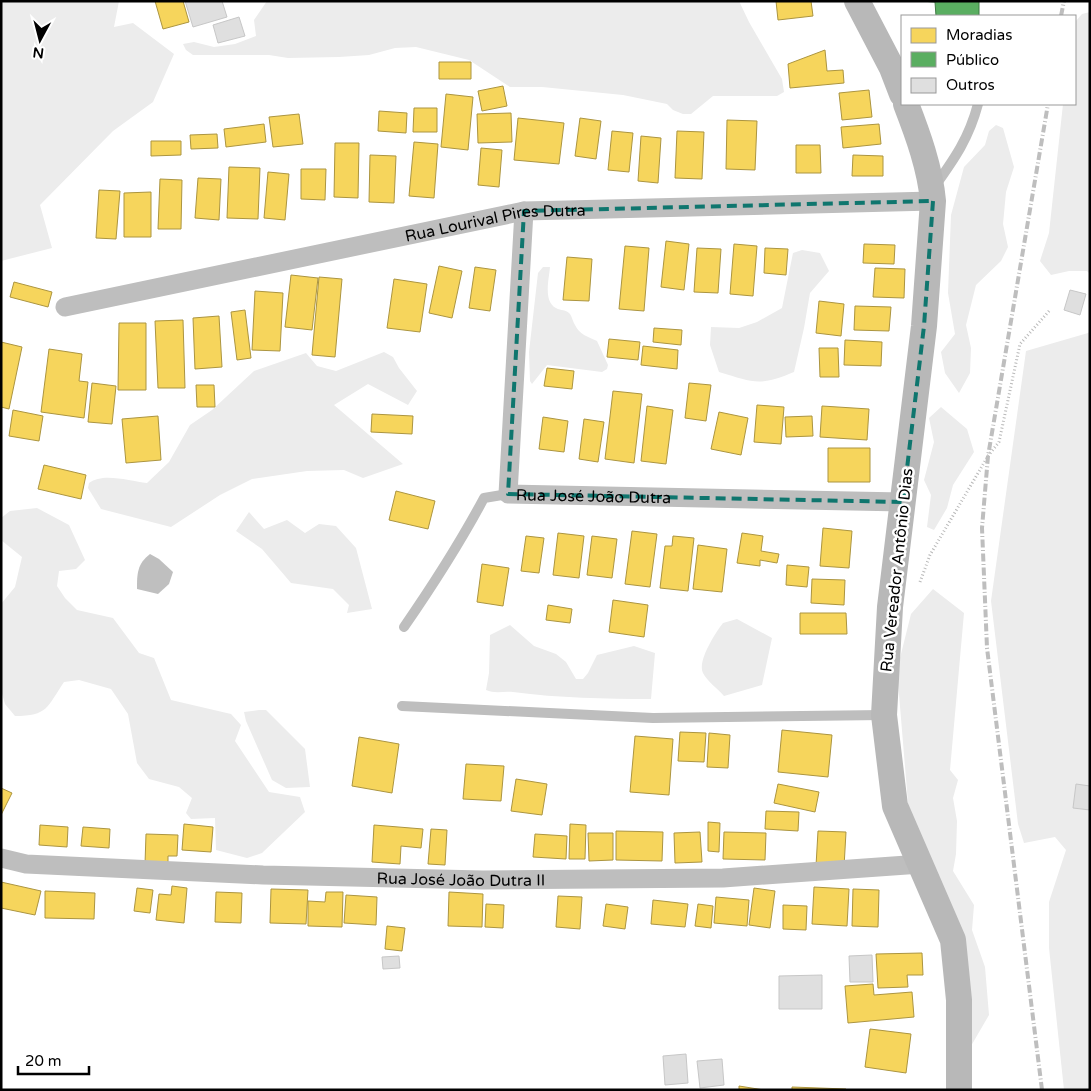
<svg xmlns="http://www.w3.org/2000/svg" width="1091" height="1091" font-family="'Varela Round',sans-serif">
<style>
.green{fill:#ececec}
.water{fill:#bfbfbf}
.homes{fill:#f6d55c;stroke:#ac9540}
.public{fill:#5aae61;stroke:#3f7a44}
.building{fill:#dfdfdf;stroke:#c7c7c7}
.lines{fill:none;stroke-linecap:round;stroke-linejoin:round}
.path{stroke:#b9b9b9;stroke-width:3;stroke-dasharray:1 2.5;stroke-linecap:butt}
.lane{stroke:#bebebe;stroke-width:10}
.street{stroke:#bebebe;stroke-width:19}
.secondary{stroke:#b8b8b8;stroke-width:26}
.rail{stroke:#bebebe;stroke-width:4;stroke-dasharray:8 2.5 1 2.5;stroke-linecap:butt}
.marked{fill:none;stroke:#0f766e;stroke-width:4;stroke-dasharray:10 6;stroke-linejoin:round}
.labels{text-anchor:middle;stroke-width:5;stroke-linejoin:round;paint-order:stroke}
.street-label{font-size:16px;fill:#000;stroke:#fff}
</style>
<rect width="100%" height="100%" fill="#fff"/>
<path class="green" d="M1 1H119L114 27 133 23 174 54 153 102 113 131 40 205 52 248 1 261Z
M267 1H739L749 22 782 79 784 92 777 96H713L691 114H683L673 110 667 104 623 95 542 87H510L469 60 416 47 395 48 369 55 339 57 288 58 269 55H193L186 50 183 44 194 42 214 47 235 44 256 36 254 20Z
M1090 12V274L1087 271H1069L1051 275 1040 261 1049 233 1063 104H1075V22L1082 14Z
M996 125 1003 128 1014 167 1006 192 1003 224 1008 247 1001 261 976 285 966 325 971 348 970 373 959 393 945 373 941 352 955 334 948 293 951 215 964 167 985 145 989 131Z
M802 250 820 253 829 271 810 293 804 328 794 372C759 387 753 382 719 372L710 345 711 327 739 328 757 322 782 308 793 253Z
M543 267H550C549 279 543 301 556 308 561 311 566 309 570 314 572 317 573 322 575 325 579 334 588 337 597 341L608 365 607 369 602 372 547 365 532 384 530 381 529 352 538 273Z
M1090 331V1090H1064L1049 948V902L1066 850 1055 837 1024 843 1018 824 991 601 1026 351 1088 333Z
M384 352 393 357 399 368 417 391 408 405 368 384 334 405 403 464 363 478 344 470 307 471 252 479 220 495 171 527 101 509 88 488 89 483C103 472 130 481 147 483L169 462 190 425 212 410 254 371 306 353 317 366 336 371Z
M941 407 967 429 974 452 953 485 947 508 934 530 927 527 931 495 924 480 934 442 929 418Z
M37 508 69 525 85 560 76 569 59 571 57 586 65 598 77 610 113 618 139 653 154 658 171 700 231 714 241 725 235 741 269 792 300 797 305 812 262 853 247 858 216 850 215 818 191 819 186 813 192 798 179 787 149 779 137 763 128 714 111 689 79 680 64 682C47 707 48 716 15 716L5 704 1 690V604L15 587 22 557 1 540V518L10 511Z
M249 512 264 529 287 520 305 533 319 524 336 526 356 548 372 609 347 613 349 605 333 589 291 583 262 549 236 531Z
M933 589 964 613 950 770 958 780 953 798 957 821 956 854 953 871 974 905 972 930 985 967 989 1015 971 1046 909 815 897 670 911 614Z
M737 619 772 638 762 685 724 696C718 689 707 681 703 673 697 661 716 632 723 623Z
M510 625 534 646 556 654 566 662 576 679H583L588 673 597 655 634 646 655 653 651 699C605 699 559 698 513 692 503 691 495 694 486 690L489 673 490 635Z
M259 710H266L305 749 310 787 286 788 272 780 246 721 244 712Z"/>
<path class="water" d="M150 554 159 559 173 572 169 584 158 594 137 589C137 574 137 564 150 554Z"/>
<path class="homes" d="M155 1H183L189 22 163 29Z
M776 1H811L813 16 778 20Z
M825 50 827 71 843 70 844 83 790 88 788 64Z
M439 62H471V79H439Z
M503 86 507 106 482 111 478 91Z
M869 90 872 117 842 120 839 93Z
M446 94 473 97 468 150 441 147Z
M414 108H437V132H413Z
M379 111 407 113 406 133 378 131Z
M511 113 512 142 478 143 477 114Z
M299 114 303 144 273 147 269 117Z
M518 118 564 123 559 164 514 160Z
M580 118 601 121 596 159 575 156Z
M727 120 757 121 755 170 726 169Z
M264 124 266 142 226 147 224 129Z
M879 124 881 144 843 148 841 127Z
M612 131 633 133 629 172 608 170Z
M677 131 704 132 702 179 675 178Z
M217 134 218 148 191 149 190 135Z
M641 136 661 138 658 183 638 181Z
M151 141H181V155L151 156Z
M414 142 438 144 434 198 409 196Z
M335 143H359L358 198 334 197Z
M796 145H820L821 173H796Z
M481 148 502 150 499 187 478 185Z
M370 155 396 156 394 203 369 202Z
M853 155 883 156V176H852Z
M229 167 260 168 258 219 227 218Z
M301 169H326L325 200 301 199Z
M268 172 289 174 285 220 264 218Z
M198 178 221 179 219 220 195 218Z
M160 179 182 180 181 229H158Z
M99 190 120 191 116 239 96 238Z
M151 192V237H124V193Z
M666 241 689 244 684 290 661 287Z
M734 244 757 246 753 296 730 294Z
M864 244 895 245 894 264 863 263Z
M625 246 649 248 644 311 619 309Z
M697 248 721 249 718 293 694 292Z
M765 248 788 249 786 275 764 273Z
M567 257 592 259 589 301 563 300Z
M439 266 462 271 452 318 429 313Z
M475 267 496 270 490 311 469 308Z
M875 268 905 269 904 298 873 297Z
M291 275 318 278 312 330 285 327Z
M319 277 342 279 335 357 312 355Z
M394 279 427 284 420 332 387 328Z
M14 282 52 292 48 307 10 297Z
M255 291 283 293 280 351 252 350Z
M819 301 844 304 841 336 816 333Z
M855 306 891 307 889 331 854 330Z
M245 310 251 358 237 360 231 312Z
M219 316 222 367 195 369 193 318Z
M183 320 185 388H158L155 321Z
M119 323H146V390H118Z
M654 328 682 330 681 345 653 342Z
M609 339 640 342 638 360 607 357Z
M845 340 882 342 881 366 844 365Z
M1 342 22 347 9 409 1 407Z
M643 346 678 350 677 369 641 365Z
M819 348H838L839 377H820Z
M49 349 82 354 79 381 88 382 84 418 41 412Z
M547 368 574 371 572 389 544 386Z
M92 383 116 386 112 424 88 422Z
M689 383 711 385 706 421 685 418Z
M196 385H214L215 407H197Z
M613 391 642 394 634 463 605 459Z
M757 405 784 407 781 444 754 442Z
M647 406 673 410 666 464 641 461Z
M822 406 869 409 867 440 820 437Z
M13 410 43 416 39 441 9 436Z
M719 412 748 418 741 455 711 449Z
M372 414 413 416 412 434 371 432Z
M158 416 161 460 126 463 122 419Z
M812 416 813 436 786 437 785 417Z
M543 417 568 421 564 452 539 449Z
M584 419 604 422 598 462 579 459Z
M828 448H870V482H828Z
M44 465 86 475 81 499 38 489Z
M396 491 435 501 428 529 389 520Z
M823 528 852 531 849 568 820 566Z
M632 531 657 534 650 587 625 584Z
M558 533 584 536 579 578 553 575Z
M742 533 763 536 761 551 779 554 777 563 760 560V566L737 563Z
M526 536 544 538 539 573 521 571Z
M592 536 617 539 612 578 587 575Z
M673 536 694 538 688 591 660 588 665 546H672Z
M698 545 727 549 722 592 693 589Z
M482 564 509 568 503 606 477 602Z
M787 565 809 567 807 587 786 585Z
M812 579 845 580 844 605 811 603Z
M613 600 648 605 644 637 609 632Z
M548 605 572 609 570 623 546 620Z
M800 613H846L847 634H800Z
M782 730 832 735 828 777 778 772Z
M680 732 706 733 704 762 678 761Z
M709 733 730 735 728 768 707 767Z
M635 736 673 739 669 795 630 792Z
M359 737 399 744 392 793 352 786Z
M466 764 504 766 501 801 463 799Z
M516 779 547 784 542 815 511 811Z
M778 784 819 792 815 812 774 803Z
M1 788 12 793 1 815Z
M766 811 799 812 798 831 765 829Z
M708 822 720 823 719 852 708 851Z
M184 824 213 827 211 852 182 850Z
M570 824 586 825 585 859H569Z
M40 825 68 827 67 847 39 845Z
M374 825 423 829 421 848 401 846 400 864 372 862Z
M83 827 110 829 109 848 81 846Z
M431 829 447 830 445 865 428 864Z
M616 831 663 832 662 861 616 860Z
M818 831 846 832 844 867 816 866Z
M700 832 702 862 675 863 674 833Z
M724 832 766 833 765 860 723 859Z
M588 833H613V860L589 861Z
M146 834 178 835 177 856H168V864H145Z
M535 834 567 836 566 859 533 857Z
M1 882 41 891 35 915 1 908Z
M172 886 187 888 184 923 156 920 159 894 171 895Z
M814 887 849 889 847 926 812 924Z
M137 888 153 890 150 913 134 911Z
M754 888 775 891 770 928 749 925Z
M271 889 308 890 306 924 270 923Z
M853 889 879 890 878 927 852 926Z
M45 891 95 893 94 919 45 918Z
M216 892 242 893 241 923 215 922Z
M326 892H343L342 927 308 926V901L325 902Z
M449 892 483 894 482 927 448 926Z
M346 895 377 897 376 925 344 923Z
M558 896 582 897 580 929 556 927Z
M716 897 749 900 747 926 714 923Z
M653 900 688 904 685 927 651 924Z
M486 904 504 905 503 928 485 927Z
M606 904 628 907 625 929 603 926Z
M698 904 713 906 711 928 695 926Z
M783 905 807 906 806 930 783 929Z
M387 926 405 928 402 951 385 949Z
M922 953 923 975H907L908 987 878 988 876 954Z
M873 984 874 995 912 992 914 1017 848 1023 845 986Z
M870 1029 911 1034 906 1073 865 1067Z
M739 1086 764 1090H739Z
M792 1087 846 1089V1090H792Z"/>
<path class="public" d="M920 1H979V16H936L935 2Z"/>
<path class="building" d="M185 1H222L227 17 193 27Z
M239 17 245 36 218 43 213 25Z
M1070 290 1086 294 1080 315 1064 310Z
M1076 784 1090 786V810L1073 808Z
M872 955 873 982H850L849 956Z
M399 956 400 968 383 969 382 957Z
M822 975V1009H779V976Z
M686 1054 688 1083 665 1085 663 1056Z
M722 1059 724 1085 700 1088 697 1061Z"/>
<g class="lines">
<path class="path" d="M920 582 930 555 988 456 999 442 1020 344 1050 310"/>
<path class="lane" d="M935 186C955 158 969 138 978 104
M404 627C433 585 460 543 484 498L508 494
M402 706 653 718 883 715"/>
<g class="street">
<path id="s1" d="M524 211 508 494 903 502"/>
<path id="s2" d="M65 307 524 211 933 201"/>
<path id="s3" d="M1 858 26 864 263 875 483 880 723 878 921 864"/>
</g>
<path class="secondary" d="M857 1 892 68 902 94
M906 104C918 135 930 168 933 201L924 326 890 607 884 715 895 806 953 940 959 1000V1090"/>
<path class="rail" d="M1061 16 1064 1
M1042 1090 987 648 982 528 988 456 1048 104"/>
</g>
<path class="marked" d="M933 201 924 326 903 502 508 494 524 211Z"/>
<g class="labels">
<g class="street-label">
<text dy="6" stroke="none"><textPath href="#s2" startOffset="439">Rua Lourival Pires Dutra</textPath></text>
<text dy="6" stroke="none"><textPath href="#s1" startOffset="369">Rua José João Dutra</textPath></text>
<text transform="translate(896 570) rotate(-84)" y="6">Rua Vereador Antônio Dias</text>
<text dy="6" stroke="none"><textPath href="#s3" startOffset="461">Rua José João Dutra II</textPath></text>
</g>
</g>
<rect width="1091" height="1091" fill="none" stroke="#000000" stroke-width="5"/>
<rect x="901" y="15" width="175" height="90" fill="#ffffff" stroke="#999999"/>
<rect x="911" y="28" width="25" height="15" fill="#f6d55c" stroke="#999999"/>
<text x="946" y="40" font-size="15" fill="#000000">Moradias</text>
<rect x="911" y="52" width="25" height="15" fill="#5aae61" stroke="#999999"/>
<text x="946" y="65" font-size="15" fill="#000000">Público</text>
<rect x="911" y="78" width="25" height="15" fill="#dfdfdf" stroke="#999999"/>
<text x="946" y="90" font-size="15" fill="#000000">Outros</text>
<g transform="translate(40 40) rotate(187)" stroke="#ffffff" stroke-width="4" paint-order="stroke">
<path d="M0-4L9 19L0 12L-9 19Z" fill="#000000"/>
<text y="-8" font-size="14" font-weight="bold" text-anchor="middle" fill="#000000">N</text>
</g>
<path d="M18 1066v8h71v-8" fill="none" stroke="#000000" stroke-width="2.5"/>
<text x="25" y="1066" font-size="15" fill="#000000" stroke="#ffffff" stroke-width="4" paint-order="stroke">20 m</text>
</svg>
